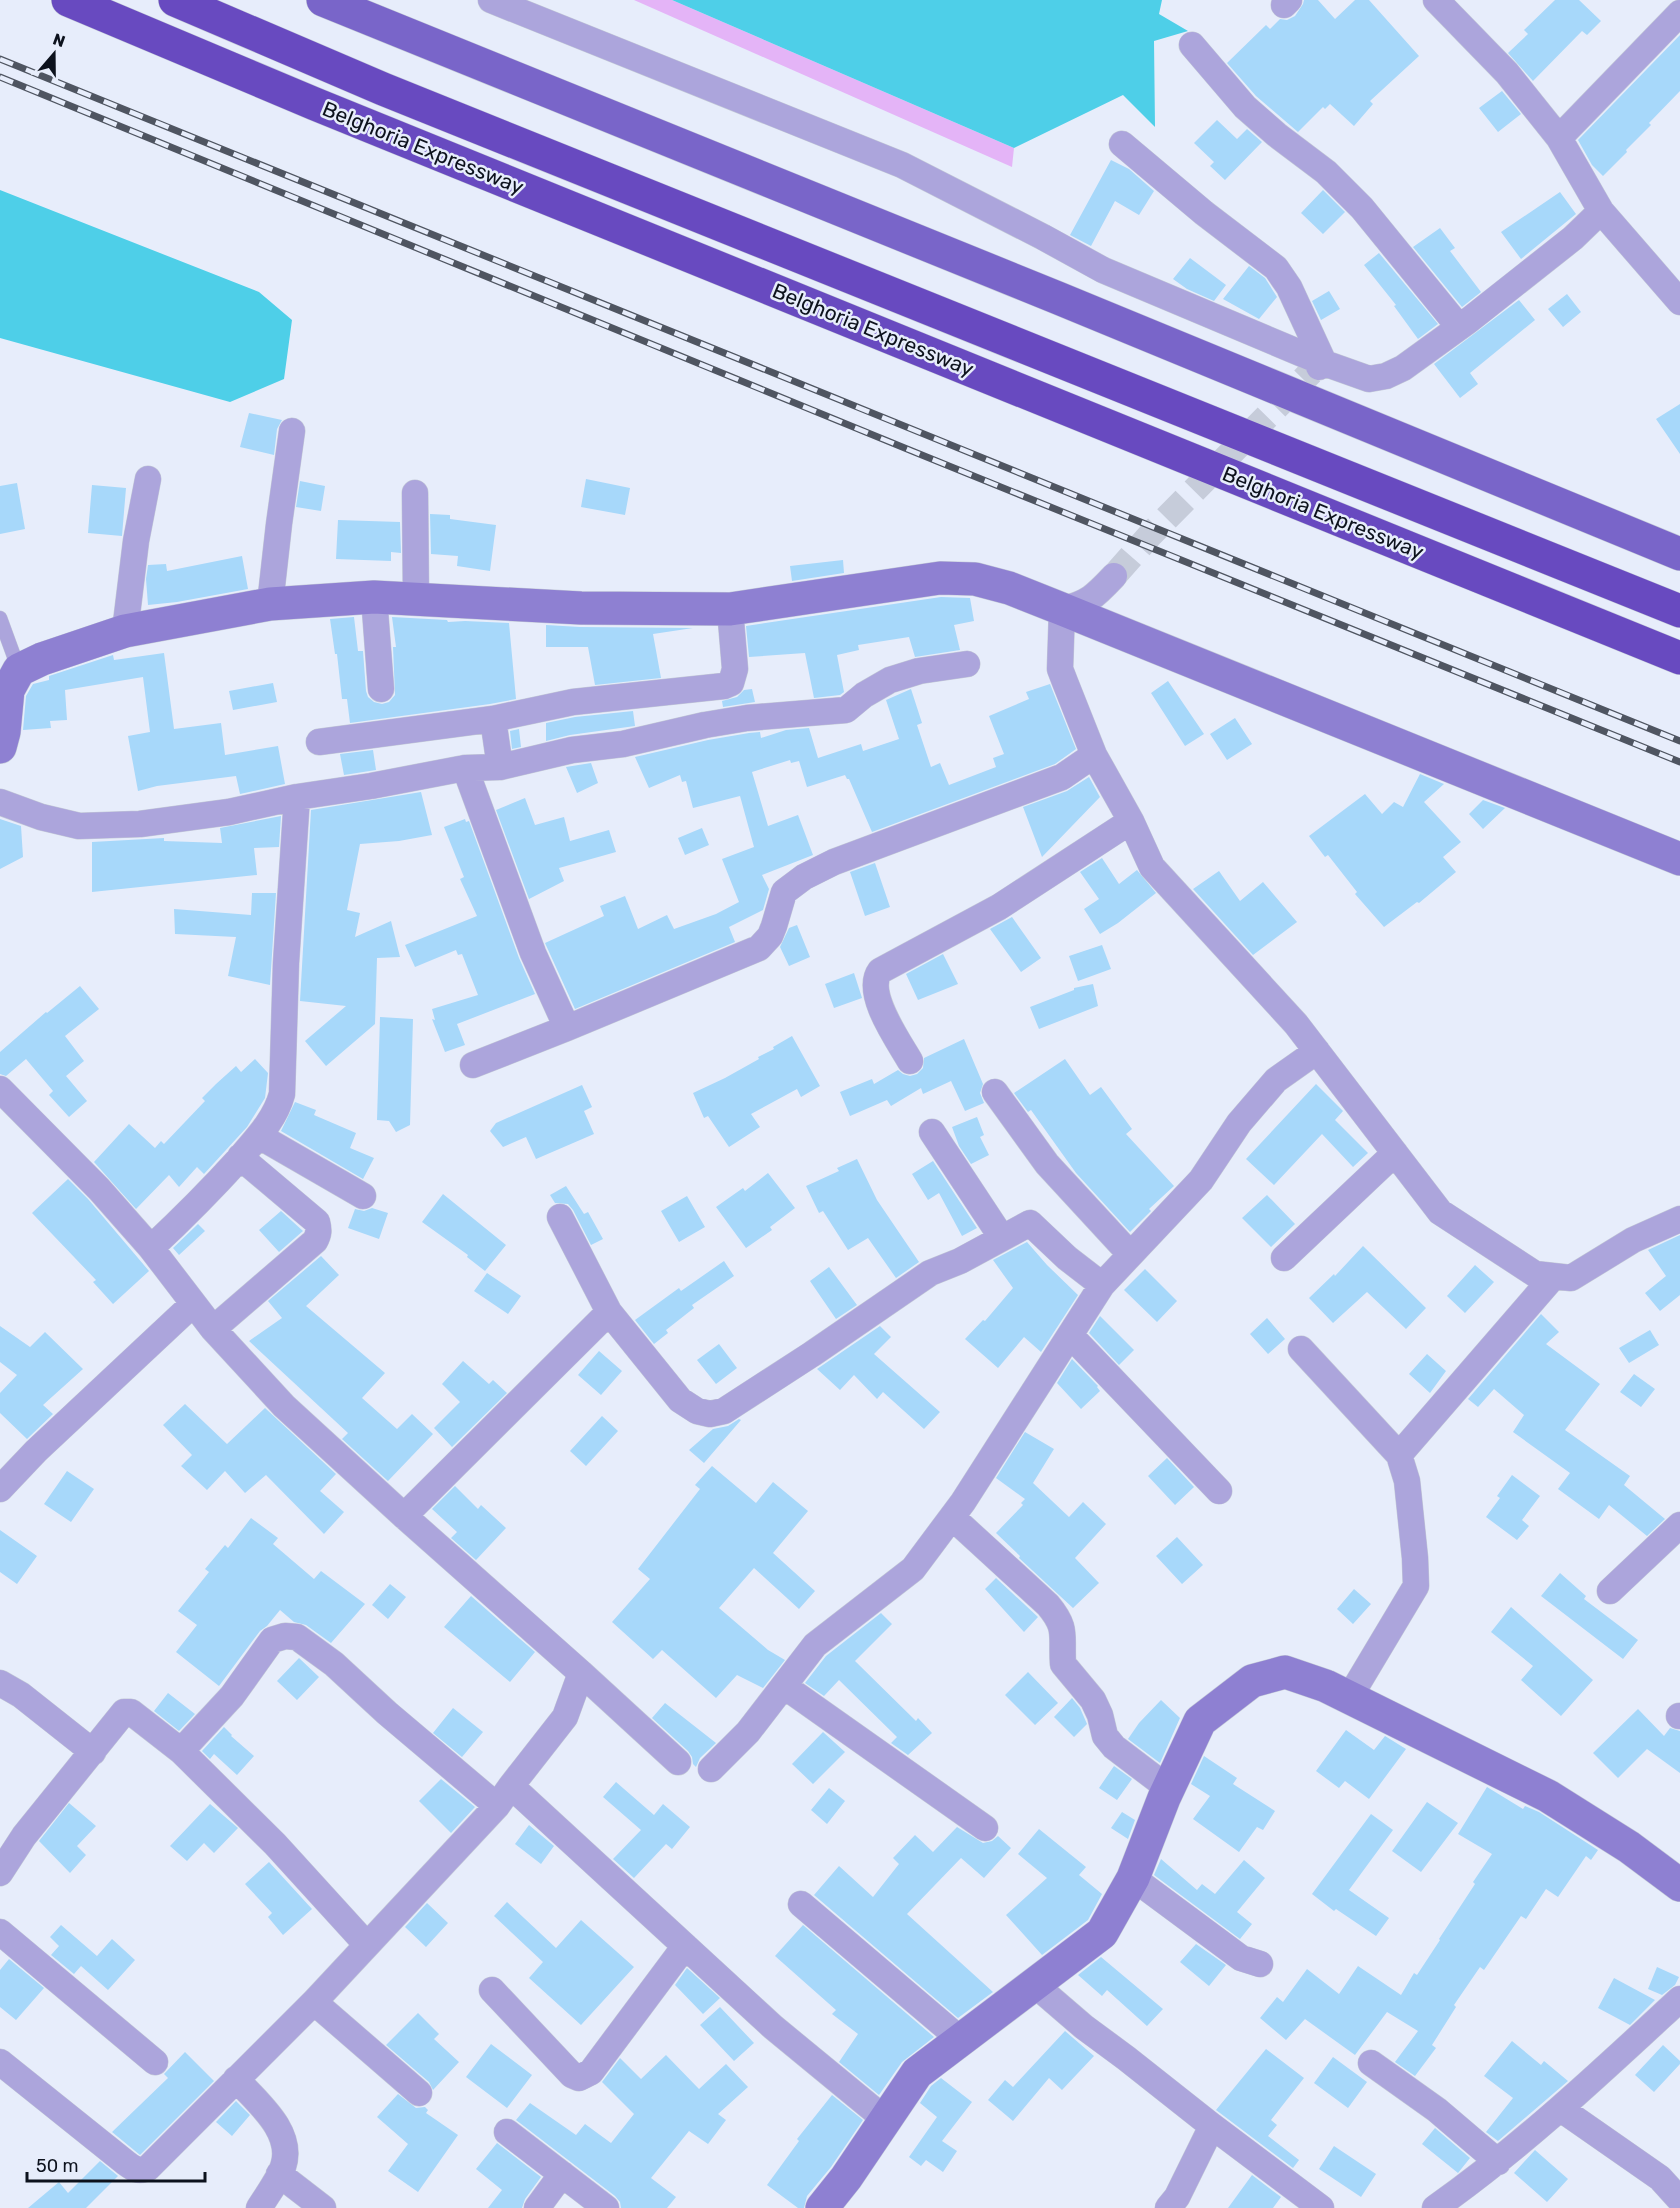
<svg xmlns="http://www.w3.org/2000/svg" width="1680" height="2208" font-family="Rubik,sans-serif">
<style>
.green{fill:#e4b4f7}
.water{fill:#4ecfe8}
.building{fill:#a7d8fa}
.lines{fill:none;stroke-linecap:round;stroke-linejoin:round}
.street-tunnel{stroke:#c6ccda;stroke-width:26;stroke-dasharray:26 13;stroke-linecap:butt}
.lane-casing{stroke:#c4cad7;stroke-width:15}
.street-casing{stroke:#c4cad7;stroke-width:27}
.secondary-casing{stroke:#c4cad7;stroke-width:34}
.primary-casing{stroke:#c4cad7;stroke-width:34}
.highway-casing{stroke:#c4cad7;stroke-width:34}
.lane{stroke:#aca5dc;stroke-width:14}
.street{stroke:#aca5dc;stroke-width:26}
.secondary{stroke:#8e80d2;stroke-width:33}
.primary{stroke:#7965c9;stroke-width:33}
.highway{stroke:#684ac0;stroke-width:33}
.rail-casing{stroke:#4f5561;stroke-width:7}
.rail{stroke:#e7edfb;stroke-width:4.5;stroke-dasharray:14;stroke-linecap:butt}
.labels{text-anchor:middle;stroke-width:5;stroke-linejoin:round;paint-order:stroke}
.street-label{font-size:21px;fill:#0d121d;stroke:#e7edfb}
</style>
<rect width="100%" height="100%" fill="#e7edfb"/>
<path class="green" d="M634 0H672L1014 148 1012 167Z"/>
<path class="water" d="M672 0H1162L1159 14 1188 31 1154 41 1155 127 1123 95 1014 148Z
M0 190 259 292 292 320 284 379 230 402 0 338Z"/>
<path class="building" d="M1304 0H1318L1335 19 1355 0H1369L1419 56 1370 101 1373 104 1354 126 1330 104 1325 109 1323 107 1298 132 1256 96 1227 63 1266 25 1270 29 1280 19 1287 20 1295 16 1303 4Z
M1555 0H1579L1601 21 1587 35 1582 31 1533 81 1508 53 1528 34 1524 30Z
M1680 35V91L1649 123 1651 125 1626 150 1627 152 1603 176 1592 165 1578 140Z
M1502 91 1521 114 1498 132 1479 108Z
M1217 120 1237 139 1247 129 1262 142 1225 180 1210 166 1214 162 1194 143Z
M1111 160 1129 169 1154 191 1139 215 1115 201 1091 246 1070 235Z
M1323 190 1345 212 1323 234 1301 213Z
M1560 192 1576 214 1521 259 1501 232Z
M1440 228 1455 248 1450 251 1481 292 1462 307 1413 247Z
M1379 253 1438 324 1418 339 1394 306 1396 305 1364 265Z
M1190 258 1226 285 1214 301 1187 289 1173 279Z
M1249 266 1265 278 1277 297 1259 319 1223 299Z
M1329 291 1340 309 1321 320 1312 301Z
M1567 294 1581 312 1563 327 1548 309Z
M1519 300 1535 320 1470 373 1478 384 1460 398 1434 364Z
M1680 404V454L1656 419Z
M249 413 282 420 277 429 274 455 240 447Z
M586 479 630 488 625 515 581 507Z
M300 481 325 486 321 511 296 507Z
M17 483 25 529 0 534V486Z
M92 485 126 488 122 536 88 533Z
M430 514 450 515V519L496 525 490 571 457 566 458 556 431 554Z
M338 520 400 522 401 553 391 552V561L336 559Z
M242 556 248 589 177 602 148 605 146 579 148 565 166 564 167 571Z
M843 560 844 573 792 581 790 566Z
M941 597 970 598 974 621 954 625 960 650 915 657 909 637 858 645 859 650 837 655 844 692 840 695 814 698 805 653 749 657 746 626Z
M354 617 358 651H363L366 691 368 697 374 702 382 704 389 702 395 695 393 647H396L392 617 447 620 448 622 465 621 509 623 516 699 490 704 350 723 347 699H342L337 654H335L330 619Z
M546 625 580 627 693 628 653 634 661 678 595 685 588 647H546Z
M164 653 174 729 221 723 225 755 278 746 285 784 240 794 236 776 157 786 138 791 128 736 150 732 143 677 65 690 67 720 50 721 51 728 23 730 26 696 33 684 49 680V676L113 655 114 660Z
M1168 681 1204 734 1185 746 1151 693Z
M273 683 277 702 233 710 229 691Z
M1050 684 1076 749 1055 764 872 832 849 779H847L845 775 807 787 799 761 791 763 790 760 752 772 768 826 798 815 813 855 762 875 769 889 763 910 729 927 735 942 575 1009 545 943 604 916 600 906 625 896 638 929 667 915 674 929 716 914 739 902 722 859 754 847 740 796 693 808 686 781 682 782 680 775 649 788 635 757 708 740 749 733 760 732 761 738 786 730 809 728 818 758 861 744 863 751 899 739 886 700 911 689 922 723 917 725 931 767 940 763 949 785 996 767 993 758 1004 754 989 716 1029 699 1026 692Z
M752 689 755 702 723 707 722 701 737 697 744 690Z
M633 711 635 726 570 735 546 741V723L575 717Z
M1235 718 1252 744 1227 760 1210 734Z
M519 729 521 747 512 749 510 731Z
M373 750 376 770 344 775 340 754Z
M591 763 598 783 577 793 566 767Z
M1420 774 1444 784 1424 802 1461 842 1443 857 1456 872 1419 903 1417 902 1384 927 1355 894 1357 892 1328 855 1325 857 1309 836 1365 794 1382 814 1394 802 1403 807Z
M1089 777 1100 797 1042 857 1023 807 1067 791Z
M421 792 432 835 399 841 360 844 347 910 360 913 355 937 391 921 400 957 377 958 375 1024 326 1066 305 1041 346 1006 300 1001 311 810Z
M525 798 535 825 564 817 570 841 609 830 616 852 559 868 564 881 529 899 496 810Z
M1483 800 1505 808 1483 829 1469 814Z
M281 816 279 847 254 848 257 875 92 892V842L164 838V841L222 843 220 828Z
M0 819 21 826 23 857 0 869Z
M465 819 466 822 469 821 519 958 535 994 457 1024 465 1045 445 1052 432 1019 435 1020 432 1009 478 995 462 954 458 955 456 950 415 967 405 945 477 916 460 879 464 877 444 827Z
M702 828 709 845 685 855 678 838Z
M1102 858 1119 884 1137 870 1156 893 1118 923 1100 934 1084 909 1099 899 1080 872Z
M875 863 890 907 865 916 850 872Z
M1219 871 1240 901 1263 882 1297 922 1253 955 1193 889Z
M252 893H276L270 985 228 976 236 937 175 934 174 909 251 915Z
M1012 917 1041 958 1021 972 990 929Z
M797 925 810 957 789 966 780 947 789 928Z
M1102 945 1111 969 1078 981 1069 956Z
M943 954 958 984 918 1000 906 974Z
M854 973 862 998 834 1008 825 984Z
M1093 984 1098 1006 1039 1029 1030 1007 1074 990V988Z
M80 986 99 1009 65 1036 84 1061 66 1076 87 1101 69 1117 49 1095 53 1091 26 1059 6 1076 0 1074V1052L46 1012 47 1013Z
M380 1017 413 1019 410 1125 396 1132 389 1121 377 1120Z
M792 1036 820 1086 801 1097 797 1089 751 1114 760 1127 729 1147 708 1116 704 1118 693 1093 725 1078 759 1059 758 1057 774 1049 773 1047Z
M964 1039 983 1084 980 1093 984 1103 965 1111 951 1081 923 1094 921 1088 891 1106 887 1100 850 1116 840 1092 872 1079 874 1084 898 1070 903 1074 910 1076 917 1074 923 1068 924 1058Z
M255 1059 268 1073 265 1098 247 1127 204 1174 197 1167 179 1187 169 1175 136 1209 94 1162 129 1124 155 1148 161 1141 164 1144 205 1101 202 1098 216 1084 236 1066 241 1072Z
M1065 1059 1090 1095 1101 1087 1132 1129 1126 1134 1174 1186 1149 1209 1151 1211 1130 1232 1076 1173 1031 1110 1028 1112 1014 1093Z
M1316 1084 1343 1111 1335 1120 1368 1153 1353 1167 1322 1134 1274 1185 1246 1159Z
M582 1085 592 1107 584 1111 594 1134 536 1159 526 1137 503 1147 490 1131 496 1123Z
M295 1102 316 1110 314 1115 356 1133 350 1148 374 1158 363 1179 281 1131Z
M977 1117 984 1135 980 1137 989 1155 971 1164 959 1146 952 1127Z
M857 1159 877 1200 919 1262 896 1278 868 1238 848 1250 823 1211 819 1213 806 1186 839 1171 837 1168Z
M933 1161 977 1228 962 1236 939 1193 928 1200 912 1174Z
M768 1173 795 1208 770 1227 772 1230 746 1248 716 1207 743 1188 745 1191Z
M68 1179 88 1199 149 1271 113 1304 93 1282 96 1280 32 1213Z
M566 1186 584 1214 588 1212 603 1239 591 1245 573 1210 568 1204 555 1203 550 1195Z
M443 1194 506 1245 485 1271 467 1257 468 1255 422 1222Z
M1267 1195 1295 1224 1271 1247 1242 1218Z
M687 1196 705 1227 679 1242 661 1211Z
M372 1208 388 1213 379 1239 348 1228 355 1209 364 1211Z
M281 1211 303 1231 279 1252 259 1230Z
M198 1224 205 1231 179 1255 173 1248Z
M1680 1235V1295L1660 1311 1645 1293 1666 1276 1648 1250Z
M1027 1242 1047 1265 1078 1295 1041 1352 1024 1337 998 1368 965 1339 983 1320 985 1321 1013 1288 993 1260Z
M1363 1246 1426 1308 1406 1329 1367 1292 1333 1323 1309 1298 1334 1274 1335 1276Z
M321 1256 339 1275 306 1306 385 1373 362 1398 397 1429 412 1414 433 1434 388 1481 342 1439 348 1433 249 1341 282 1318 268 1301Z
M724 1261 734 1276 692 1305 694 1308 666 1330 668 1333 654 1344 635 1320 679 1288 681 1291Z
M1475 1265 1494 1282 1465 1313 1447 1296Z
M829 1267 857 1305 836 1319 810 1281Z
M1145 1269 1177 1301 1157 1322 1124 1290Z
M487 1273 521 1296 508 1314 474 1291Z
M1541 1314 1559 1332 1546 1344 1600 1384 1565 1430 1630 1476 1624 1485 1665 1519 1647 1536 1609 1505 1599 1519 1558 1489 1570 1473 1513 1432 1524 1415 1494 1389 1478 1407 1468 1399Z
M1100 1316 1134 1350 1119 1365 1089 1333Z
M1267 1318 1285 1339 1268 1354 1250 1334Z
M0 1326 30 1347 45 1332 83 1369 43 1405 53 1414 27 1439 0 1413V1393L17 1375 0 1362Z
M880 1326 891 1337 874 1354 940 1412 924 1429 883 1392 877 1399 854 1375 840 1390 817 1369Z
M1650 1330 1659 1345 1629 1363 1619 1348Z
M719 1344 737 1368 716 1384 697 1360Z
M599 1351 622 1371 601 1395 578 1375Z
M1427 1354 1446 1371 1430 1393 1409 1374Z
M1072 1359 1098 1386 1097 1387 1100 1391 1081 1409 1057 1383Z
M463 1361 489 1384 493 1380 507 1393 452 1447 434 1428 460 1402 442 1384Z
M1634 1374 1655 1389 1641 1407 1620 1392Z
M185 1404 227 1444 265 1408 336 1474 320 1491 344 1512 324 1534 266 1475 245 1493 225 1471 207 1490 181 1466 192 1455 163 1425Z
M602 1416 618 1431 586 1466 570 1451Z
M739 1419 741 1420 704 1463 689 1450 713 1429 728 1426Z
M1025 1432 1054 1449 1033 1483 1069 1517 1083 1502 1106 1524 1075 1558 1099 1583 1073 1608 1019 1558 1020 1556 996 1533 1023 1505 1021 1503 1025 1499 996 1478Z
M1167 1458 1194 1487 1175 1505 1148 1476Z
M712 1466 756 1503 773 1482 808 1511 773 1553 815 1591 799 1609 754 1568 719 1608 768 1650 785 1660 763 1688 737 1675 716 1698 662 1650 653 1659 612 1622 650 1579 638 1569 700 1489 695 1485Z
M67 1471 94 1489 71 1522 44 1504Z
M1512 1475 1540 1496 1522 1520 1529 1526 1517 1540 1486 1517 1500 1498 1497 1496Z
M455 1486 478 1509 481 1505 506 1528 476 1560 451 1538 457 1532 432 1509Z
M251 1518 278 1538 273 1544 314 1579 321 1571 365 1604 331 1643 306 1625 294 1622 280 1610 267 1626 260 1631 219 1686 176 1652 197 1625 178 1611 209 1572 205 1569 225 1545 228 1548Z
M0 1530 37 1556 17 1584 0 1572Z
M1177 1537 1203 1565 1182 1584 1156 1556Z
M1560 1573 1586 1596 1584 1599 1638 1640 1623 1659 1541 1596Z
M996 1578 1038 1617 1024 1632 985 1589Z
M390 1584 406 1597 388 1619 372 1605Z
M1354 1589 1371 1604 1353 1624 1337 1609Z
M471 1596 535 1652 510 1682 444 1627Z
M1511 1607 1593 1680 1561 1716 1521 1680 1533 1666 1491 1632Z
M881 1613 892 1624 855 1661 916 1721 918 1718 932 1733 908 1755 891 1743 897 1737 839 1680 824 1696 805 1683 826 1656Z
M299 1658 319 1677 297 1700 277 1681Z
M1028 1672 1058 1703 1035 1725 1005 1695Z
M168 1693 195 1714 179 1731 154 1711Z
M1072 1698 1080 1708 1087 1724 1074 1737 1054 1717Z
M1161 1700 1180 1718 1160 1763 1128 1739 1139 1723Z
M665 1703 716 1743 700 1758 696 1767 693 1764 692 1757 688 1751 652 1718Z
M453 1708 483 1732 462 1757 433 1733Z
M1638 1709 1664 1736 1670 1728 1680 1731V1773L1647 1749 1618 1778 1593 1753Z
M224 1727 232 1735 231 1736 254 1756 237 1775 214 1754 210 1759 202 1751Z
M1346 1730 1374 1750 1385 1736 1406 1749 1369 1799 1345 1781 1339 1788 1316 1771Z
M823 1732 845 1752 813 1784 792 1764Z
M1204 1756 1237 1778 1233 1784 1275 1811 1263 1830 1257 1827 1239 1852 1193 1819 1210 1796 1191 1784Z
M1114 1766 1132 1779 1117 1800 1099 1788Z
M441 1779 475 1807 451 1833 419 1801Z
M616 1782 654 1815 663 1804 690 1827 672 1849 666 1844 634 1878 613 1859 641 1830 603 1797Z
M1487 1787 1523 1809 1525 1806 1539 1812 1598 1850 1591 1860 1586 1856 1558 1897 1546 1889 1526 1919 1521 1916 1484 1970 1480 1967 1454 2005 1456 2007 1432 2045 1436 2048 1415 2076 1395 2062 1418 2031 1387 2012 1355 2055 1305 2019 1286 2040 1260 2018 1277 1997 1283 2002 1307 1969 1339 1994 1358 1966 1401 1995 1414 1973 1417 1975 1440 1940 1439 1939 1475 1884 1473 1882 1492 1854 1458 1834Z
M829 1788 845 1801 827 1824 811 1810Z
M1427 1802 1458 1823 1421 1872 1392 1851Z
M69 1803 96 1826 77 1846 86 1855 70 1873 39 1841Z
M210 1804 238 1828 214 1853 204 1843 187 1861 170 1846Z
M1122 1812 1135 1820 1128 1839 1111 1828Z
M1371 1814 1393 1830 1349 1890 1389 1918 1376 1936 1336 1909 1334 1911 1312 1894Z
M529 1825 554 1846 541 1864 515 1844Z
M957 1827 983 1843 992 1841 998 1836 1011 1848 984 1878 961 1858 907 1914 993 1992 958 2018 814 1895 839 1866 873 1897 899 1864 893 1858 915 1835 933 1852Z
M1039 1829 1086 1867 1079 1875 1102 1894 1088 1920 1042 1955 1006 1915 1047 1878 1018 1854Z
M1161 1859 1197 1890 1202 1884 1215 1894 1244 1860 1265 1878 1237 1912 1252 1924 1240 1939 1154 1875Z
M269 1862 312 1909 283 1935 268 1917 272 1913 245 1884Z
M507 1902 556 1948 581 1920 634 1967 581 2025 529 1978 543 1962 494 1916Z
M427 1903 448 1923 426 1947 405 1927Z
M61 1925 97 1956 112 1939 135 1960 108 1990 81 1966 74 1974 51 1955 59 1946 50 1937Z
M803 1925 934 2037 902 2062 879 2095 839 2062 858 2034 832 2014 836 2010 775 1956Z
M1196 1944 1226 1965 1209 1986 1180 1962Z
M1101 1957 1163 2009 1147 2026 1107 1990 1102 1996 1078 1975Z
M9 1959 44 1988 16 2020 0 2007V1970Z
M1657 1967 1679 1977 1675 1985 1662 1995 1648 1989Z
M687 1968 720 1998 703 2014 675 1985Z
M1614 1978 1655 2000 1630 2025 1598 2008Z
M720 2007 754 2043 734 2061 700 2025Z
M418 2013 439 2034 434 2039 459 2062 433 2090 429 2082 386 2045Z
M1065 2031 1094 2056 1062 2090 1049 2078 1013 2121 988 2100 1005 2080 1013 2087Z
M1512 2041 1541 2065 1544 2061 1568 2081 1498 2141 1486 2132 1513 2098 1484 2076Z
M491 2044 532 2075 507 2108 466 2077Z
M1663 2045 1680 2061V2064L1654 2092 1635 2075Z
M1266 2049 1304 2078 1271 2120 1277 2125 1268 2136 1299 2160 1293 2168 1216 2110Z
M185 2052 214 2081 140 2155 112 2132 168 2078 164 2074Z
M666 2055 699 2089 726 2064 748 2087 718 2114 726 2120 708 2144 689 2131 651 2178 676 2197 667 2208H621L620 2202 615 2196 516 2120 530 2103 576 2135 585 2124 611 2143 634 2114 602 2082 620 2058 641 2079Z
M1333 2057 1367 2082 1348 2108 1314 2083Z
M941 2078 972 2102 942 2141 957 2151 943 2172 926 2160 921 2166 909 2157 937 2117 920 2103 931 2086Z
M398 2094 416 2108 425 2107 428 2110 426 2113 458 2135 418 2192 388 2171 408 2144 377 2117Z
M832 2095 863 2120 831 2167 807 2196 804 2208H798L767 2185 799 2141 797 2139Z
M236 2101 250 2115 232 2136 216 2122Z
M1435 2128 1470 2158 1458 2173 1422 2144Z
M497 2143 541 2177 525 2199 522 2208H488L502 2190 476 2169Z
M1334 2146 1376 2174 1361 2197 1319 2169Z
M1535 2150 1568 2179 1547 2202 1514 2173Z
M100 2161 118 2176 86 2208H28L59 2182 68 2193Z
M1252 2175 1281 2197 1273 2208H1228Z"/>
<g class="lines">
<path class="street-tunnel" d="M1114 576 1151 534 1311 372"/>
<g class="lane-casing">
<path id="lane" d="M0 618 19 670"/>
</g>
<g class="street-casing">
<path id="street" d="M491 0 902 165 1043 237 1103 270 1324 363 1369 379 1386 376 1403 368 1468 321 1573 238 1601 211
M1436 0 1507 73 1559 138
M1284 5 1289 0
M1680 13 1559 138 1601 211 1680 302
M1192 45 1245 107 1277 135 1326 172 1362 208 1459 327
M1122 144 1204 213 1276 268 1289 287 1324 363 1319 367
M415 493 416 598
M1114 576C1096 595 1088 604 1062 609L1060 669 1065 682 1094 755 1131 821 1152 867 1296 1024 1440 1212 1535 1274 1571 1278 1633 1240 1680 1219
M374 597 381 689
M270 604 279 524 292 431
M125 631 136 541 148 479
M493 719 500 767
M319 742 493 719 573 702 724 686 731 683 735 669 730 609
M465 768 500 767 572 750 623 744 705 725 747 718 846 710 864 695 890 680 919 671 967 664
M0 802 41 817 79 826 140 824 229 812 297 797 371 786 465 768 533 953 567 1028
M910 1061C898 1040 864 993 880 971L999 907 1131 821
M473 1065 567 1028 759 948 770 936 774 926 784 892 804 877 834 862 1062 777 1094 755
M0 1089 99 1189 151 1248 213 1329 284 1406 404 1516 581 1673 565 1717 511 1786 773 2027 886 2120
M995 1092 1047 1164 1130 1254
M932 1132 1002 1238
M259 1136 363 1196
M560 1217 609 1312 680 1400 697 1411 710 1414 724 1411 812 1354 930 1273 960 1261 1030 1223 1067 1258 1102 1285
M151 1248C182 1219 211 1190 239 1159 256 1139 275 1120 282 1094L286 963 297 797
M1284 1258 1395 1153
M213 1329 315 1241C319 1234 319 1230 317 1222L240 1157
M1070 1335 1219 1491
M1301 1349 1399 1455 1407 1481 1415 1558 1416 1586 1349 1698
M1399 1455 1554 1276
M0 1489 36 1451 193 1304
M404 1516 609 1312
M952 1517 1048 1605C1068 1629 1061 1635 1063 1664L1093 1700 1100 1715 1105 1736 1114 1747 1168 1788
M1610 1591 1680 1525
M581 1673 678 1762
M0 1683 21 1695 93 1752
M784 1686 985 1828
M1679 1716H1680
M181 1751 232 1696 272 1640 285 1636 297 1637 334 1664 387 1713 497 1806
M711 1769 748 1732 815 1645 913 1569 963 1502 1102 1285 1201 1180 1239 1123 1276 1080 1317 1051
M0 1873 24 1836 124 1712H131L181 1751 275 1844 367 1945
M1133 1878 1241 1958 1260 1964
M801 1904 961 2040
M0 1932 155 2062
M1034 1984 1084 2027 1126 2058 1212 2126 1321 2208
M492 1990 572 2075 579 2078 591 2072 685 1946
M314 2002 419 2093
M0 2062 126 2163C134 2169 138 2172 148 2168L314 2002 497 1806 511 1786
M1371 2063 1437 2110 1498 2162
M236 2079C257 2102 295 2132 283 2167 278 2181 267 2195 259 2208
M1561 2109 1660 2178 1680 2200
M507 2132 606 2208
M279 2174 323 2208
M537 2208 562 2174
M1168 2208 1177 2197 1212 2126
M1435 2208C1523 2146 1601 2072 1680 1999"/>
</g>
<g class="secondary-casing">
<path id="secondary" d="M0 747 4 732 8 690 19 670 42 659 125 631 270 604 374 597 581 608 730 609 940 578 975 579 1009 588 1062 609 1680 859
M822 2208 846 2178 917 2073 1102 1933 1133 1878 1164 1798 1200 1721 1252 1681 1285 1672 1326 1686 1548 1796 1629 1847 1680 1885"/>
</g>
<g class="primary-casing">
<path id="primary" d="M323 0 1058 298 1680 554"/>
</g>
<g class="highway-casing">
<path id="highway" d="M68 0 315 104 1680 658
M175 0 383 89 1680 611"/>
</g>
<use href="#lane" class="lane"/>
<use href="#street" class="street"/>
<use href="#secondary" class="secondary"/>
<use href="#primary" class="primary"/>
<use href="#highway" class="highway"/>
<g class="rail-casing">
<path id="rail" d="M0 59 1680 741
M0 77 912 451 1680 762"/>
</g>
<use href="#rail" class="rail"/>
</g>
<g class="labels">
<g class="street-label">
<text transform="translate(423 148) rotate(22)" y="7">Belghoria Expressway</text>
<text transform="translate(873 330) rotate(22)" y="7">Belghoria Expressway</text>
<text transform="translate(1323 513) rotate(22)" y="7">Belghoria Expressway</text>
</g>
</g>
<g transform="translate(54 54) rotate(20)" stroke="#e7edfb" stroke-width="4.5" paint-order="stroke">
<path d="M0-4.5L10 22L0 15L-10 22Z" fill="#0d121d"/>
<text y="-9" font-size="16" font-weight="bold" text-anchor="middle" fill="#0d121d">N</text>
</g>
<path d="M27 2172v9h178v-9" fill="none" stroke="#0d121d" stroke-width="3"/>
<text x="36" y="2172" font-size="18" fill="#0d121d" stroke="#e7edfb" stroke-width="4.5" paint-order="stroke">50 m</text>
</svg>
